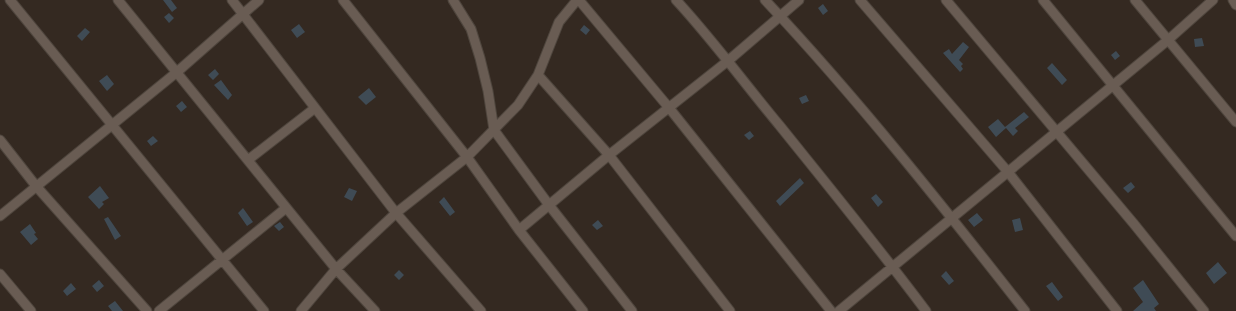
<svg xmlns="http://www.w3.org/2000/svg" width="1236" height="311" font-family="Lato,sans-serif">
<style>
.building{fill:#3f4b55}
.lines{fill:none;stroke-linecap:round;stroke-linejoin:round}
.street-casing{stroke:#4e453d;stroke-width:11}
.street{stroke:#695c53;stroke-width:9}
</style>
<rect width="100%" height="100%" fill="#342921"/>
<path class="building" d="M163 0H171L177 8 172 12Z
M823 4 828 11 823 15 818 8Z
M169 13 174 18 169 23 164 17Z
M299 24 305 32 297 38 291 30Z
M584 25 590 30 586 35 580 30Z
M85 28 90 32 82 41 77 36Z
M1202 38 1204 46 1195 47 1194 39Z
M963 42 969 47 959 60 963 64 961 66 963 69 960 72 943 53 949 49 952 54Z
M1116 51 1120 56 1115 60 1111 55Z
M1052 63 1067 80 1062 85 1047 68Z
M215 69 219 74 213 80 208 75Z
M107 75 114 84 107 91 99 81Z
M221 80 232 95 228 100 214 85Z
M369 88 376 97 366 105 358 97Z
M806 95 809 101 802 104 799 98Z
M182 101 187 107 181 112 176 106Z
M1024 112 1029 117 1015 128 1018 131 1013 136 1006 128 996 137 988 127 998 119 1005 127Z
M750 131 754 136 749 140 744 135Z
M153 136 158 141 151 146 147 141Z
M800 178 804 183 780 206 776 201Z
M1131 182 1135 187 1128 193 1123 188Z
M100 186 109 198 102 202 104 204 99 209 88 197Z
M349 188 357 191 352 201 344 197Z
M876 194 883 202 878 207 871 198Z
M444 197 455 212 450 216 439 202Z
M243 208 253 222 247 226 238 213Z
M977 213 983 220 974 227 968 220Z
M108 217 121 236 115 240 104 219Z
M1020 218 1023 230 1015 232 1012 220Z
M598 220 603 226 597 230 592 225Z
M280 222 284 227 279 231 274 226Z
M30 224 36 233 34 234 38 239 31 245 20 232Z
M1218 262 1227 273 1214 284 1206 273Z
M399 270 404 275 399 280 394 275Z
M946 271 954 281 949 285 941 276Z
M99 280 104 286 97 292 92 286Z
M1143 280 1159 304 1154 308 1156 311H1133L1143 302 1133 288Z
M1052 282 1063 297 1058 301 1046 286Z
M71 283 76 289 67 296 63 291Z
M115 301 123 311H112L108 306Z"/>
<g class="lines">
<g class="street-casing">
<path id="street" d="M10 0 264 311
M118 0 336 269 375 311
M232 0 396 213 481 311
M343 0 467 157 519 230 583 311
M453 0 471 29 480 58 488 91 494 130 549 205 632 311
M579 0 670 109 831 311
M676 0C713 40 745 84 780 126 829 187 879 248 926 311
M765 0C857 98 942 205 1025 311
M860 0 1008 172 1117 311
M946 0 1134 224 1204 311
M1043 0 1236 236
M1135 0 1236 122
M1233 0 1236 5
M538 75 609 155 730 311
M0 140 36 186 147 311
M248 160 315 108
M0 216 177 72 259 0
M519 230 609 155 729 60 799 0
M0 274 31 311
M159 311 286 208
M301 311 336 269 396 213 467 157 518 105 538 75 559 22 577 0
M839 311 1168 40 1213 0"/>
</g>
<use href="#street" class="street"/>
</g>
</svg>
